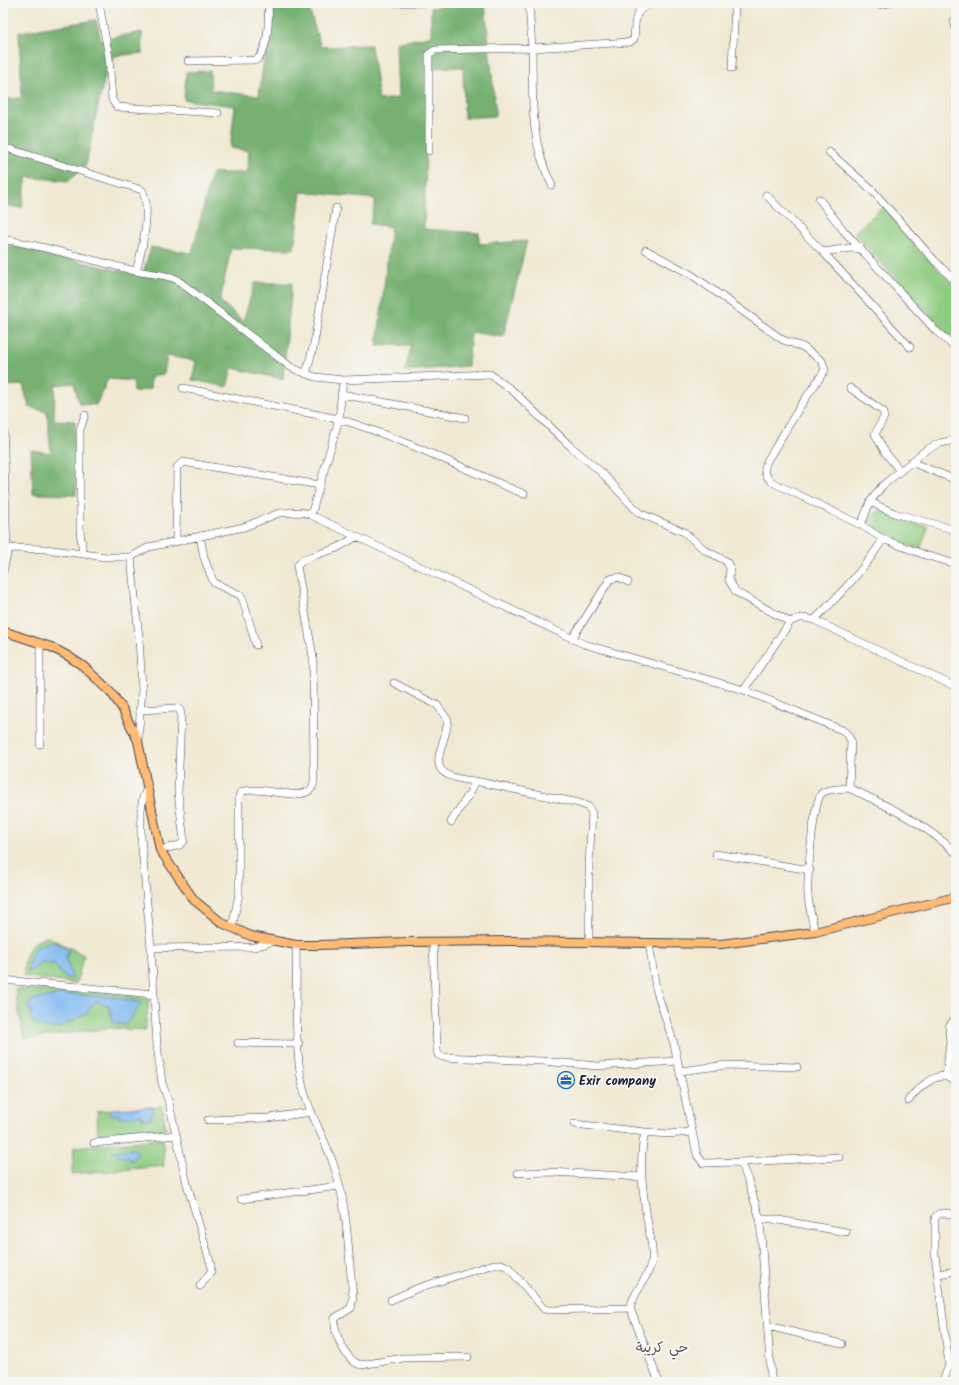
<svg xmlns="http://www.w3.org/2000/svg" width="959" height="1385" font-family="Kalam,'Playpen Sans Arabic',sans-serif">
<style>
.green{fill:#90cc81;stroke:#59775e}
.forest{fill:#74b06f;stroke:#4b6955}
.water{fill:#81baf2;stroke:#526e96}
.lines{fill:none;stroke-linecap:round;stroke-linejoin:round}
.minor-casing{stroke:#414052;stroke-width:8}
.major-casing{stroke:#414052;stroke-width:10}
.minor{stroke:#fff;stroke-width:7}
.major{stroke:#ffbb71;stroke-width:8}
.labels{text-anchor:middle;stroke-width:4;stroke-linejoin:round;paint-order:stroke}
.poi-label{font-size:13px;font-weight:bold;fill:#22223b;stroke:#f6f6f2;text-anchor:start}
.neighbourhood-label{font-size:14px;fill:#615153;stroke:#f6f6f2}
</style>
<rect width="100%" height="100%" fill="#f6f6f2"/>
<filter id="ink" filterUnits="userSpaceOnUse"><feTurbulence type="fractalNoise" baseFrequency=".025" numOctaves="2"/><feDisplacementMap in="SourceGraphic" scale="8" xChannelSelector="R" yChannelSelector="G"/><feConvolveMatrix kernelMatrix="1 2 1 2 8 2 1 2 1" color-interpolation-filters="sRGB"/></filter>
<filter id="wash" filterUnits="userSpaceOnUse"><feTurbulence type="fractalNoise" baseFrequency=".012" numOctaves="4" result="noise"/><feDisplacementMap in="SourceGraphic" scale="16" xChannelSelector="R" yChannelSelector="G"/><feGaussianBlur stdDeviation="0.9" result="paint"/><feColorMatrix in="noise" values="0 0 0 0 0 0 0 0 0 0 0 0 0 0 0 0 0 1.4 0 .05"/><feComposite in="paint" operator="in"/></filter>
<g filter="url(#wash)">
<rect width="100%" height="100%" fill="#f0e8d2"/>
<path class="green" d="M884 206 909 240 956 287V344L854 233Z
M881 510 899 519 928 527 920 550 880 533 870 520 873 515Z
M48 937 84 955 76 984 24 976C24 956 27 942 48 937Z
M15 989 113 993 149 999 145 1030 110 1028 24 1039Z
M162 1106 166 1129 98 1135 97 1111Z
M163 1139 164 1166 72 1174 74 1147Z"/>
<path class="forest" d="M272 3H307L321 47 371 45 379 100 398 98 396 43 431 36V8L465 3H485L496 116 464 118 463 67 428 68 424 229 479 233V244L527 241 503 337 471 332 468 366 405 371 411 345 377 346 391 227 370 224 376 199 301 192 294 249 231 248 220 301 243 321 255 283H292L283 379 232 368 227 387 192 380 196 361 167 356 164 374 151 377 150 389 134 392 133 381 108 379 96 405 79 404 74 383 55 385 54 420 75 421 76 495 33 494 31 450 51 453 47 412 29 407 23 385 4 386 3 244 142 276 151 247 192 253 212 173H247L249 151 230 148 235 106 184 100 186 72 210 71 211 90 259 96Z
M96 20 101 40 142 32 143 53 115 56 106 73 99 101 86 165 69 181 27 177 22 208 3 205V99L22 98 19 32Z"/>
<path class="water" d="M53 942 61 945 69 951 66 958 73 979C62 977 60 974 55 964L42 962 28 973C29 955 33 944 53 942Z
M61 994 114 997 142 1003 125 1025 114 1023 110 1008 98 1001 90 1006 88 1012 59 1028 42 1027 32 1021 30 1017 33 1010H28L30 1001Z
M154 1107 151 1115V1119H143L141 1115 119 1118 120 1114 112 1115 109 1113 112 1109Z
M135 1149 138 1154 132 1161 128 1158 118 1156 113 1151Z"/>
</g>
<g filter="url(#ink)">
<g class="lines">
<g class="minor-casing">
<path id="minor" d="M99 3 109 57 112 100 117 107 218 113
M398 3H421
M872 3 879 5 889 3
M956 18 954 21 956 29
M188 61 256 60C269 51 269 19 268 3
M732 68 735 3
M3 147 142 190C152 209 142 251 136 271
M429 151V54L435 50 532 48 529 3
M829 152 872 190 934 260 956 282
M552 185C529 141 533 96 532 48L630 42 634 39C636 20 632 9 654 3
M766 195 823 252
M819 199 844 231 936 331 956 348
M3 239C47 247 88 259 131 270 147 274 161 273 176 279L292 368 315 377 343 380 339 419 311 515
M861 249 851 248 823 252 910 347
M646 250 692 275 783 340 803 347 822 361 825 370 801 405 767 461C763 470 764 475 772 482L861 525
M306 374 314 344 336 208
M343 380 490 374 513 391 570 446 601 472 639 513 684 532 705 550 726 561 730 568 729 580 736 592 790 622
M183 388 339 419C402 438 462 468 524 494
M850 388 884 412V417L875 434 885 452 900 471
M341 394 465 418
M3 422 7 554 3 571
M911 462 956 480
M870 502 894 513 956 530
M200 536 204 558 214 583 240 595 243 600 256 645
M883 539 925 555 956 564
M176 542 177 467 183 462 320 485
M7 554 10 548 45 549 106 557H131L149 547 244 527 279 513 302 512 311 515 584 644 744 690 842 730 847 734 851 741 849 788C841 789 829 788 822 793 813 801 807 881 808 895 809 908 812 920 815 932
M83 554 80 531V430L85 415
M131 557 139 638 142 689 138 741
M814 620C839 596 865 569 883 539L861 525 870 502 882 486 926 450 940 443 956 440
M572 639 610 579 619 577 628 582
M40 643V744
M394 683 437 705 448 720C444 754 418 776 475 781
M744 690 790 622C799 617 804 617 814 620L956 687
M139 710 177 708 180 710 181 715 178 793 184 841 180 845 160 850
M849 788C886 805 926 824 956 853
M147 789 143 797 141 810V837L151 948 157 1045 162 1083 169 1103 187 1184 211 1265V1272L200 1286
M451 822 471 791 475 781 579 803 589 807 592 814 589 864V943
M716 854 810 870
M232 928 239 894V799L240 793C255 783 297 802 310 790 313 788 314 782 314 779L313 657 297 566 304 559 337 548 356 537
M433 942 437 1050 438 1055 442 1057 542 1061 598 1066 678 1061
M649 943 656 989 674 1044 697 1155 703 1163 740 1162 748 1180 760 1219 771 1377 773 1382
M296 945C297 988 294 1034 301 1078 306 1108 323 1134 333 1163 348 1205 348 1253 353 1297L351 1308 335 1318C333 1333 346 1361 361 1365L403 1358 468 1357
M151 948 255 947 274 941
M3 980 154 994
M238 1043 299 1044
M680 1071 727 1065 797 1067
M946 1076 950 1043 949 1027 952 1022 956 1019
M908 1101C915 1091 931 1076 944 1076 948 1077 952 1080 956 1082
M208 1120 268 1118 312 1112
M574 1124 645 1132
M94 1143 176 1135
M740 1162 839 1157
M518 1173 550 1172 641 1177
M241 1199 339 1186
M760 1219H773L846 1232
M938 1274 956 1271
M391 1300 418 1288 494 1264H501L508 1267 544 1309 549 1310 630 1308
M768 1326 842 1344
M3 1378 5 1382
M659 1382 630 1308C634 1291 648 1279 652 1261 654 1251 650 1236 648 1225 643 1193 638 1163 645 1132L668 1134 692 1132
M943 1382 949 1365 935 1255V1217L940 1213 956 1214"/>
</g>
<g class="major-casing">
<path id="major" d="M3 631 51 647 68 656 83 666 110 691 122 708 138 741 160 850 194 900 222 923 251 936 296 945H320L407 942 511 941 721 944 815 932 956 897"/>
</g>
<use href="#minor" class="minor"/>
<use href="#major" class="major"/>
</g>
</g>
<defs>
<g id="office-ring" transform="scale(0.9)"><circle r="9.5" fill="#f6f6f2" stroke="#1f6fb2" stroke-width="1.5"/><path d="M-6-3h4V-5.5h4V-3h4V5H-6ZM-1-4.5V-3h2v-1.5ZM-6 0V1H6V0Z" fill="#1f6fb2"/></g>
</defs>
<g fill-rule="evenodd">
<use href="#office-ring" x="566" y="1080"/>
</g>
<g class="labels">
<g class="poi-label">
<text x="579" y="1085">Exir company</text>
</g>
<g class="neighbourhood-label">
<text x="662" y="1352">حي كريبة</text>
</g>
</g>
<rect width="959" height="1385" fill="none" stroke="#f6f6f2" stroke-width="16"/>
</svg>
